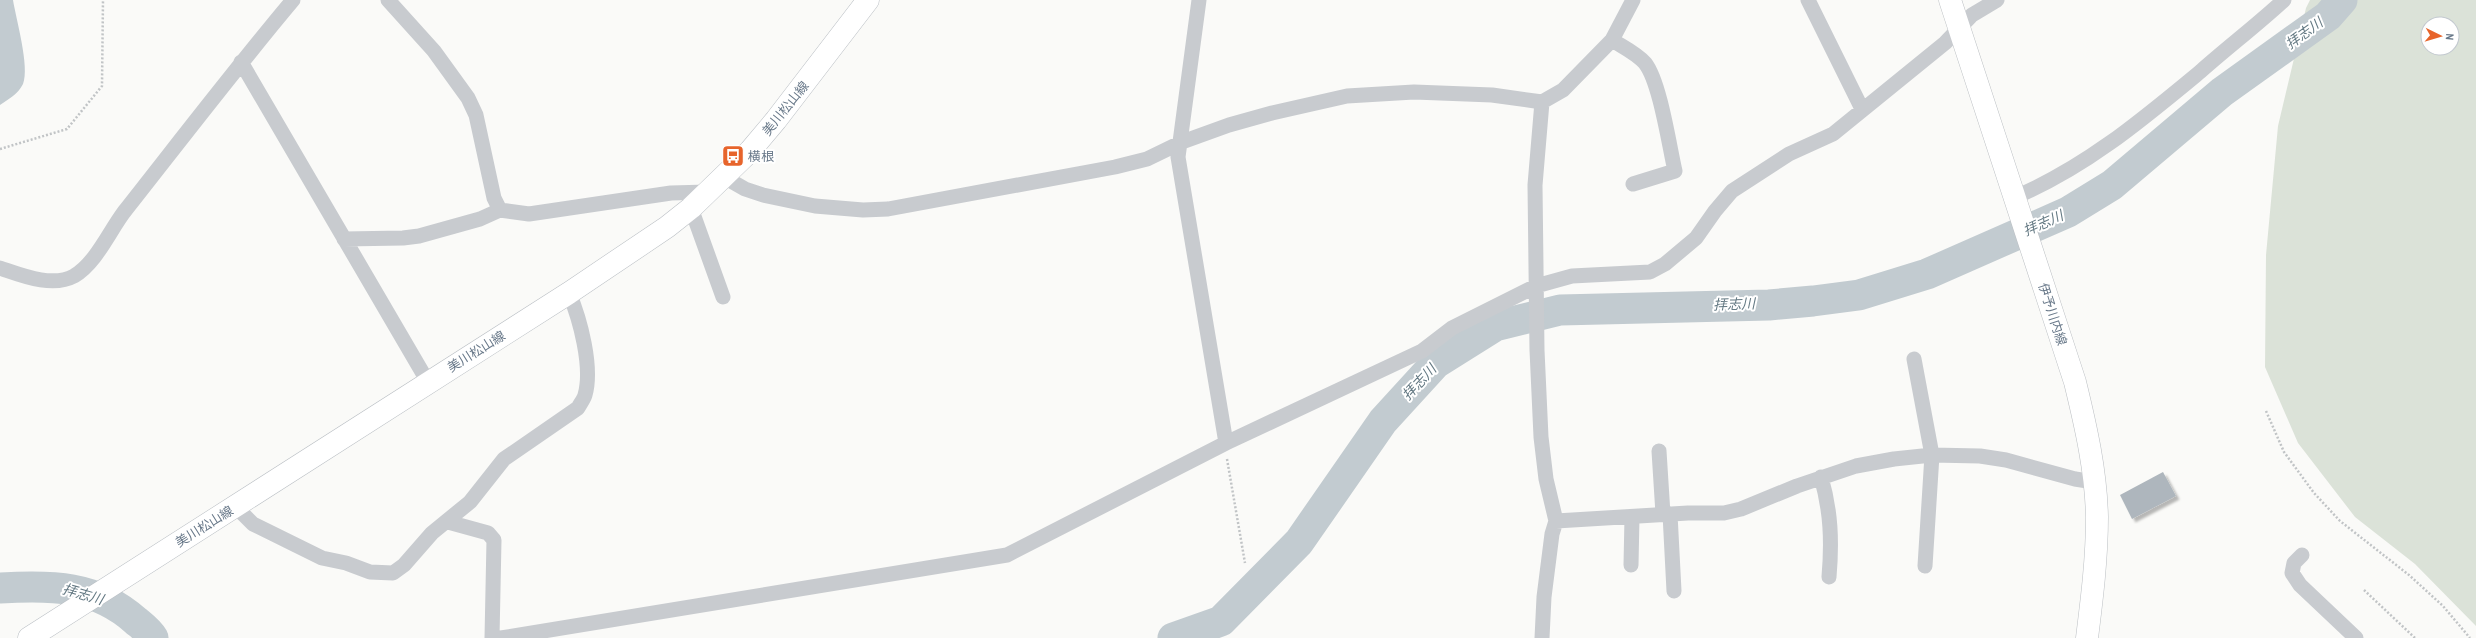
<svg xmlns="http://www.w3.org/2000/svg" width="2476" height="638" font-family="'Archivo Narrow','Noto Sans JP',sans-serif">
<style>
.green{fill:#dbe2d8;fill-rule:evenodd}
.water{fill:#c2cbd0}
.lines{fill:none;stroke-linecap:round;stroke-linejoin:round}
.river{stroke:#c2cbd0;stroke-width:31}
.building{fill:#aeb6bd;filter:url(#shadow)}
.secondary-casing{stroke:#babfc4;stroke-width:23}
.primary-casing{stroke:#bbbfc3;stroke-width:23}
.path{stroke:#c1c4c6;stroke-width:2.5;stroke-dasharray:2 2;stroke-linecap:butt}
.minor{stroke:#c8cbcf;stroke-width:15}
.secondary{stroke:#fff;stroke-width:22}
.primary{stroke:#fff;stroke-width:22}
.labels{text-anchor:middle;stroke-width:4;stroke-linejoin:round;paint-order:stroke}
.street-label{font-size:13px;fill:#687889;stroke:#fff}
.poi-label{font-size:13px;fill:#687889;stroke:#fff;text-anchor:start}
.water-label{font-size:14px;font-style:italic;fill:#647983;stroke:#fff}
</style>
<defs>
<filter id="shadow"><feDropShadow dx="3.5" dy="3.5" stdDeviation="1" flood-color="#0004"/></filter>
</defs>
<rect width="100%" height="100%" fill="#fafaf8"/>
<path class="green" d="M2310 0H2476V626L2415 564 2355 517 2298 443 2265 367 2266 255 2278 126 2306 8ZM2428 24H2452V48H2428Z"/>
<path class="water" d="M0 0H13C16 19 30 67 23 84 18 94 9 99 0 105Z"/>
<g class="lines">
<path class="river" d="M0 588C51 585 96 585 136 621 142 626 149 631 153 638
M1173 638 1221 621 1299 542 1383 421 1436 363 1495 326 1560 310 1769 305 1813 301 1859 295 1927 274 2068 212 2112 185 2222 92 2328 16 2342 0"/>
</g>
<path class="building" d="M2163 472 2176 496 2132 519 2120 495Z"/>
<g class="lines">
<g class="secondary-casing">
<path id="secondary" d="M29 638 569 293 667 227 691 208 750 151 776 120 868 0"/>
</g>
<g class="primary-casing">
<path id="primary" d="M1950 0 2075 382C2086 427 2096 471 2097 517 2097 558 2092 598 2087 638"/>
</g>
<path class="path" d="M0 149 67 129 102 86 103 0
M2266 411 2284 452 2314 493 2340 521 2409 575 2443 606 2470 638
M1227 459 1245 563
M2364 590 2415 638"/>
<path class="minor" d="M388 0 434 51 468 98 476 115 494 198 500 210
M1199 0 1178 157 1226 443
M1808 0 1862 109
M1612 40C1623 47 1636 53 1645 63 1660 82 1669 145 1675 171L1633 184
M241 62 428 382
M1542 102 1535 185 1537 350 1541 437 1546 479 1556 521 1552 534 1544 597 1542 638
M724 177 745 189 763 195 815 206 863 210 888 209 1115 167 1147 159 1182 142 1229 125 1272 113 1347 96 1414 92 1492 95 1542 102 1563 90 1612 40 1633 0
M2015 197C2085 168 2143 119 2201 71 2228 47 2257 25 2284 0
M691 208 723 297
M344 239 403 238 419 236 480 219 500 210 529 214 671 193 707 192
M0 268C21 275 52 288 74 276 96 263 109 232 124 212 180 141 235 69 293 0
M1914 359 1932 455 1925 566
M1659 451 1663 514
M1821 477C1831 511 1832 542 1829 577
M235 506 253 524 322 558 346 563 370 572 393 573 404 565 432 533 470 502 504 459 578 408C580 404 584 399 585 395 593 367 580 319 569 293
M1670 514 1674 591
M1556 521 1688 513H1724L1741 509 1797 486 1856 466 1894 459 1932 455 1980 456 2006 460 2075 479 2094 482
M448 522 488 533 494 540 492 638
M2302 555 2294 563 2292 573 2300 585 2356 638
M1631 565 1632 517
M501 638 1007 555 1226 443 1422 351 1452 328 1536 286 1572 276 1650 272 1665 264 1696 238 1715 211 1732 191 1789 154 1833 134 1945 43 1972 15 1997 0"/>
<use href="#secondary" class="secondary"/>
<use href="#primary" class="primary"/>
</g>
<defs>
<g id="bus-square" transform="scale(1.15)"><rect x="-9" y="-9" width="18" height="18" rx="4" fill="#e7642b" stroke="#fff"/><path d="M-5-6H5V4H4V6H2V4H-2V6H-4V4H-5ZM-3.5-4V0h7V-4ZM-3.5 1.2v1.5H-2V1.2ZM2 1.2v1.5H3.5V1.2Z" fill="#fff"/></g>
</defs>
<g fill-rule="evenodd">
<use href="#bus-square" x="733" y="156"/>
</g>
<g class="labels">
<g class="street-label">
<text transform="translate(785 108) rotate(-51)" y="5">美川松山線</text>
<text transform="translate(2053 314) rotate(72)" y="5">伊予川内線</text>
<text transform="translate(476 351) rotate(-32)" y="5">美川松山線</text>
<text transform="translate(204 526) rotate(-32)" y="5">美川松山線</text>
</g>
<g class="poi-label">
<text x="748" y="161">横根</text>
</g>
<g class="water-label">
<text transform="translate(2304 33) rotate(-36)" y="5">拝志川</text>
<text transform="translate(2043 223) rotate(-24)" y="5">拝志川</text>
<text transform="translate(1734 304) rotate(-2)" y="5">拝志川</text>
<text transform="translate(1419 382) rotate(-47)" y="5">拝志川</text>
<text transform="translate(83 594) rotate(16)" y="5">拝志川</text>
</g>
</g>
<g transform="translate(2440 36) rotate(95)"><circle r="19" fill="#ffffff" stroke="#c3c9d0"/>
<path d="M0-3L7 15L0 10L-7 15Z" fill="#e7642b"/>
<text y="-6" font-size="11" font-weight="bold" text-anchor="middle" fill="#687889">N</text>
</g>
</svg>
